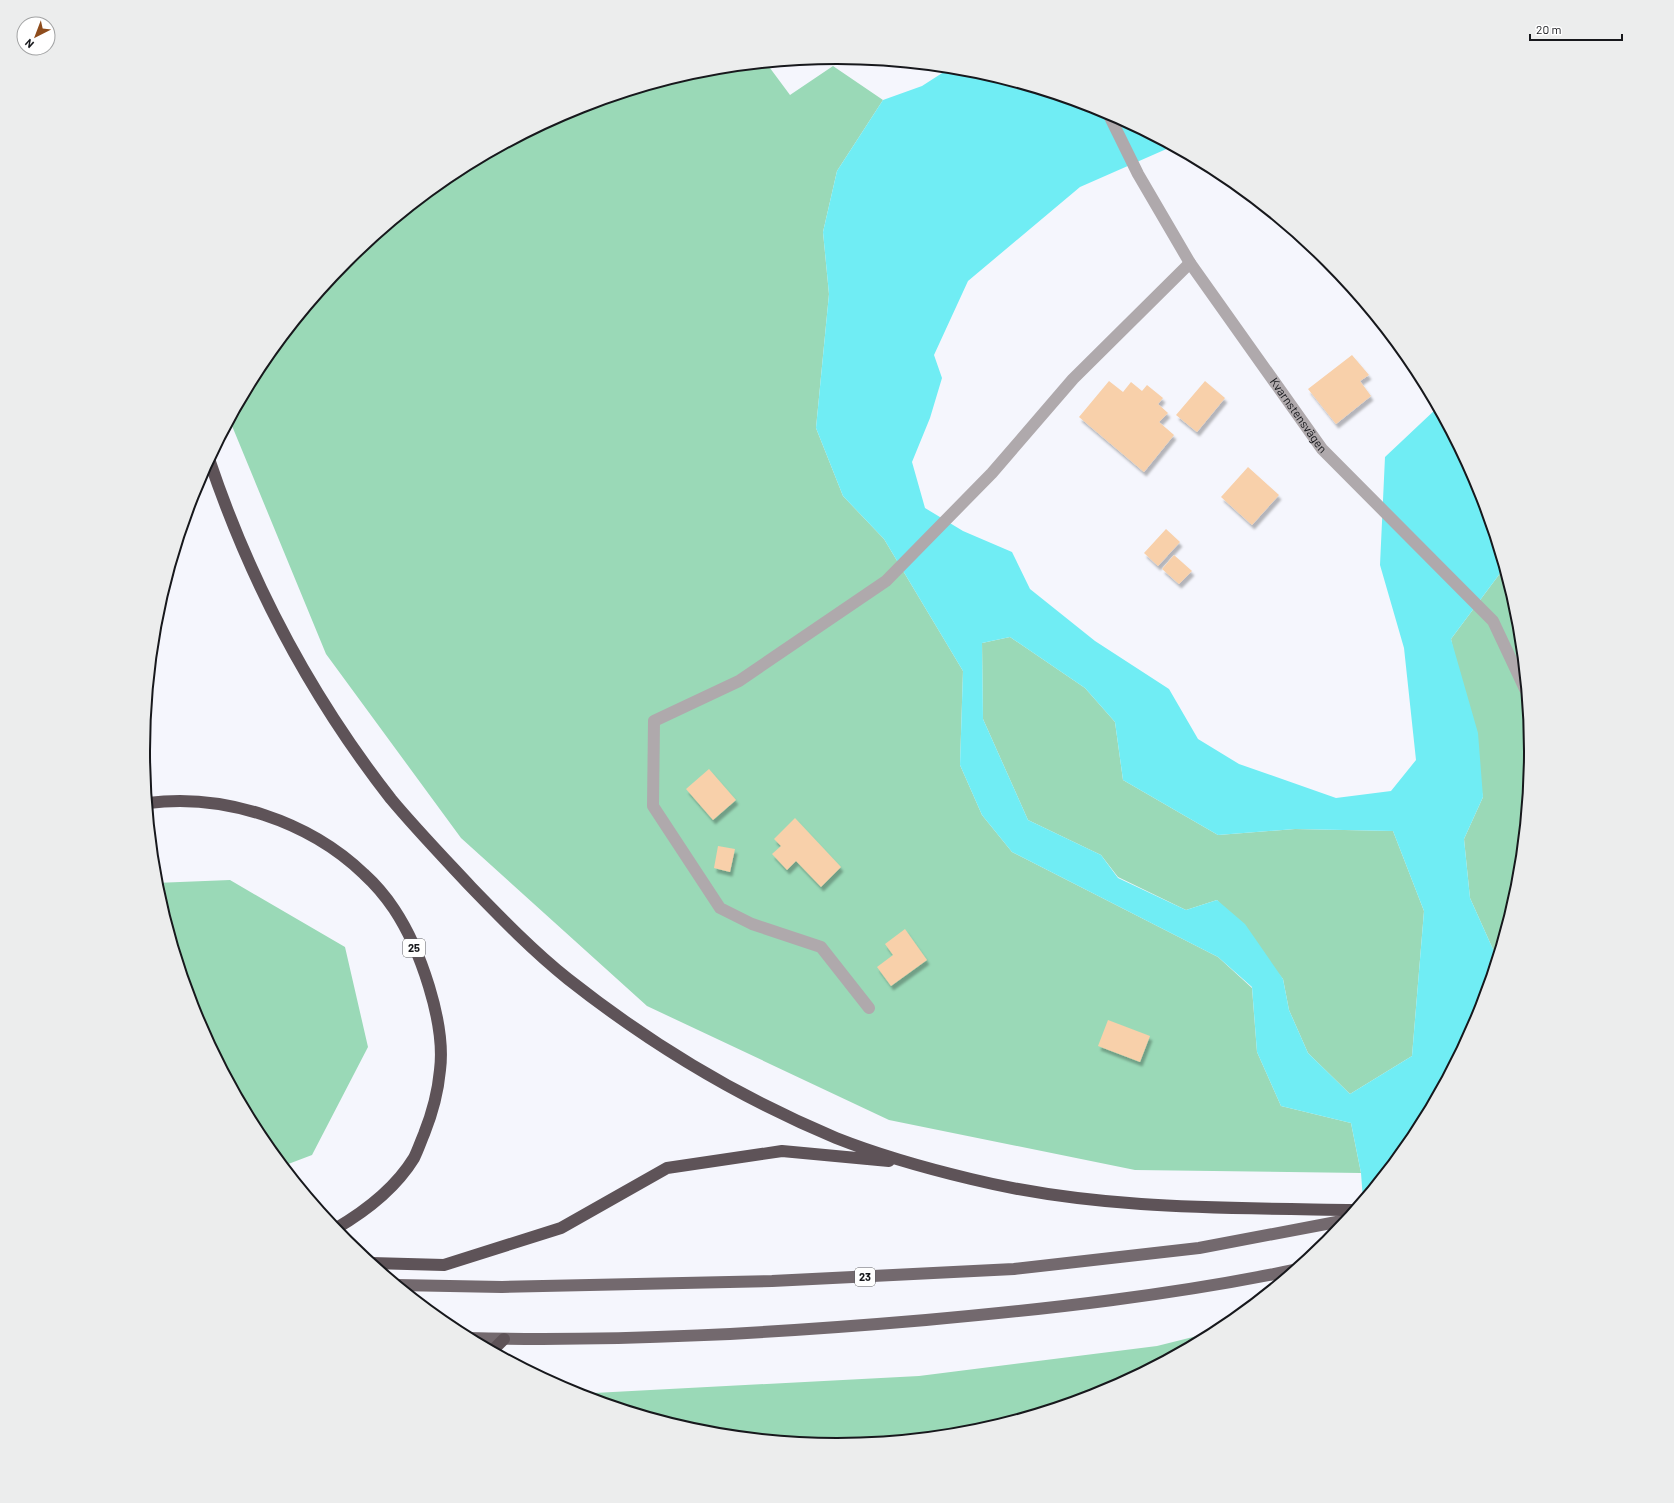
<svg xmlns="http://www.w3.org/2000/svg" width="1674" height="1503" font-family="Barlow,sans-serif">
<style>
.green{fill:#9ad9b7}
.water{fill:#70edf4;fill-rule:evenodd}
.building{fill:#f8d0aa;filter:url(#shadow)}
.lines{fill:none;stroke-linecap:round;stroke-linejoin:round}
.service{stroke:#afa9ac;stroke-width:12}
.minor{stroke:#afa9ac;stroke-width:12}
.primary{stroke:#73696e;stroke-width:12}
.motorway{stroke:#5e5358;stroke-width:12}
.labels{text-anchor:middle;stroke-width:4;stroke-linejoin:round;paint-order:stroke}
.shield{fill:#fff;stroke:#5d5d60;stroke-width:1}
.shield-label{font-size:11px;font-weight:bold;fill:#17181c}
.street-label{font-size:12px;fill:#17181c;stroke:#fff}
.rim{fill:none;stroke:#17181c;stroke-width:2}
</style>
<defs>
<filter id="shadow"><feDropShadow dx="2.5" dy="4.5" stdDeviation="1" flood-color="#0004"/></filter>
</defs>
<rect width="100%" height="100%" fill="#f5f6fd"/>
<path class="green" d="M767 64 790 95 833 66 883 100 837 171 823 232 829 294 816 428 843 496 884 539 963 671 960 765 982 815 1012 852 1218 957 1252 988 1257 1052 1281 1106 1351 1123 1361 1173 1135 1170 889 1120 647 1006 461 838 326 654 230 421 260 365 346 260 451 174 571 110 702 70Z
M1504 568 1518 616 1531 752 1518 887 1495 963 1496 956 1470 898 1464 839 1483 797 1451 639Z
M1010 637 1085 688 1115 722 1123 780 1218 835 1295 829 1393 831 1424 911 1412 1056 1350 1094 1308 1053 1289 1010 1283 979 1217 900 1186 910 1118 877 1101 855 1028 820 983 719 982 643Z
M230 880 345 947 368 1047 312 1155 283 1166 259 1137 195 1017 155 883Z
M1221 1330 1103 1393 972 1433 837 1446 701 1433 575 1394 919 1376 1157 1346Z"/>
<path class="water" d="M950 68 973 70 1103 110 1171 147 1080 187 968 281 934 355 942 378 930 418 912 462 925 508 963 531 1012 552 1030 589 1095 641 1169 689 1198 739 1239 764 1336 798 1391 791 1416 760 1404 648 1380 565 1385 457 1437 408 1479 486 1504 568 1451 639 1478 733 1483 797 1464 839 1470 898 1496 956 1495 963 1479 1017 1414 1138 1363 1200 1361 1173 1351 1123 1281 1106 1257 1052 1252 987 1218 957 1012 852 982 815 960 765 963 671 884 539 843 496 816 428 829 294 823 232 837 171 883 100 922 86ZM1010 637 1085 688 1115 722 1123 780 1218 835 1295 829 1393 831 1424 911 1412 1056 1350 1094 1308 1053 1289 1010 1283 979 1245 924 1217 900 1186 910 1118 878 1101 855 1028 820 983 719 982 643Z"/>
<path class="building" d="M1352 355 1369 375 1360 381 1371 396 1336 424 1308 389Z
M1109 381 1123 392 1131 382 1142 391 1147 385 1163 398 1158 404 1168 413 1159 422 1174 435 1144 472 1079 417Z
M1205 381 1225 398 1197 432 1176 415Z
M1248 467 1279 495 1252 525 1221 497Z
M1166 529 1180 542 1158 566 1144 553Z
M1174 555 1192 571 1179 584 1162 569Z
M709 769 736 800 713 820 686 789Z
M795 818 841 867 821 887 796 861 787 870 772 854 781 846 774 839Z
M718 846 735 849 730 872 714 868Z
M905 929 927 960 891 986 877 967 893 955 885 944Z
M1108 1020 1150 1036 1140 1062 1098 1046Z"/>
<g class="lines">
<path class="service" d="M869 1008 821 947 752 924 720 908 653 806 654 721 739 681 886 581 992 473 1073 379 1190 263"/>
<path class="minor" id="s1" d="M1108 113 1138 174 1190 263 1322 449 1493 621 1525 689"/>
<path class="primary" d="M397 1285 502 1287 772 1281 1014 1269 1199 1248 1347 1220
M468 1338C621 1342 774 1333 926 1320 1049 1309 1173 1295 1294 1270"/>
<path class="motorway" d="M209 459C250 581 312 698 391 799 416 829 444 858 471 887 502 919 533 951 568 979 649 1043 740 1098 836 1138 879 1155 925 1168 971 1179 1097 1210 1226 1208 1355 1210
M148 803C224 793 309 821 364 874 375 884 386 897 394 909 420 948 446 1023 440 1070 438 1092 432 1114 424 1134 421 1141 418 1150 414 1158 395 1189 366 1211 335 1229
M371 1263 444 1265 561 1228 667 1168 782 1151 889 1161
M492 1351 504 1339"/>
</g>
<g class="labels">
<g class="shield">
<rect x="403" y="939" width="22" height="18" rx="3"/>
<rect x="855" y="1268" width="20" height="18" rx="3"/>
</g>
<g class="shield-label">
<text x="414" y="952">25</text>
<text x="865" y="1281">23</text>
</g>
<g class="street-label">
<text dy="4" stroke="none"><textPath href="#s1" startOffset="358">Kvarnstensvägen</textPath></text>
</g>
</g>
<path d="M0 0H1674V1503H0ZM150 751a687 687 0 1 1 1374 0a687 687 0 1 1-1374 0Z" fill="#eceded" fill-rule="evenodd"/>
<path class="rim" d="M150 751a687 687 0 1 1 1374 0a687 687 0 1 1-1374 0Z"/>
<g transform="translate(36 36) rotate(222)"><circle r="19" fill="#ffffff" stroke="#a2a3a4"/>
<path d="M0-3L7 15L0 10L-7 15Z" fill="#8e4c1c"/>
<text y="-6" font-size="11" font-weight="bold" text-anchor="middle" fill="#17181c">N</text>
</g>
<path d="M1530 34v6h92v-6" fill="none" stroke="#17181c" stroke-width="2"/>
<text x="1536" y="34" font-size="12" fill="#17181c" stroke="#ffffff" stroke-width="3" paint-order="stroke">20 m</text>
</svg>
